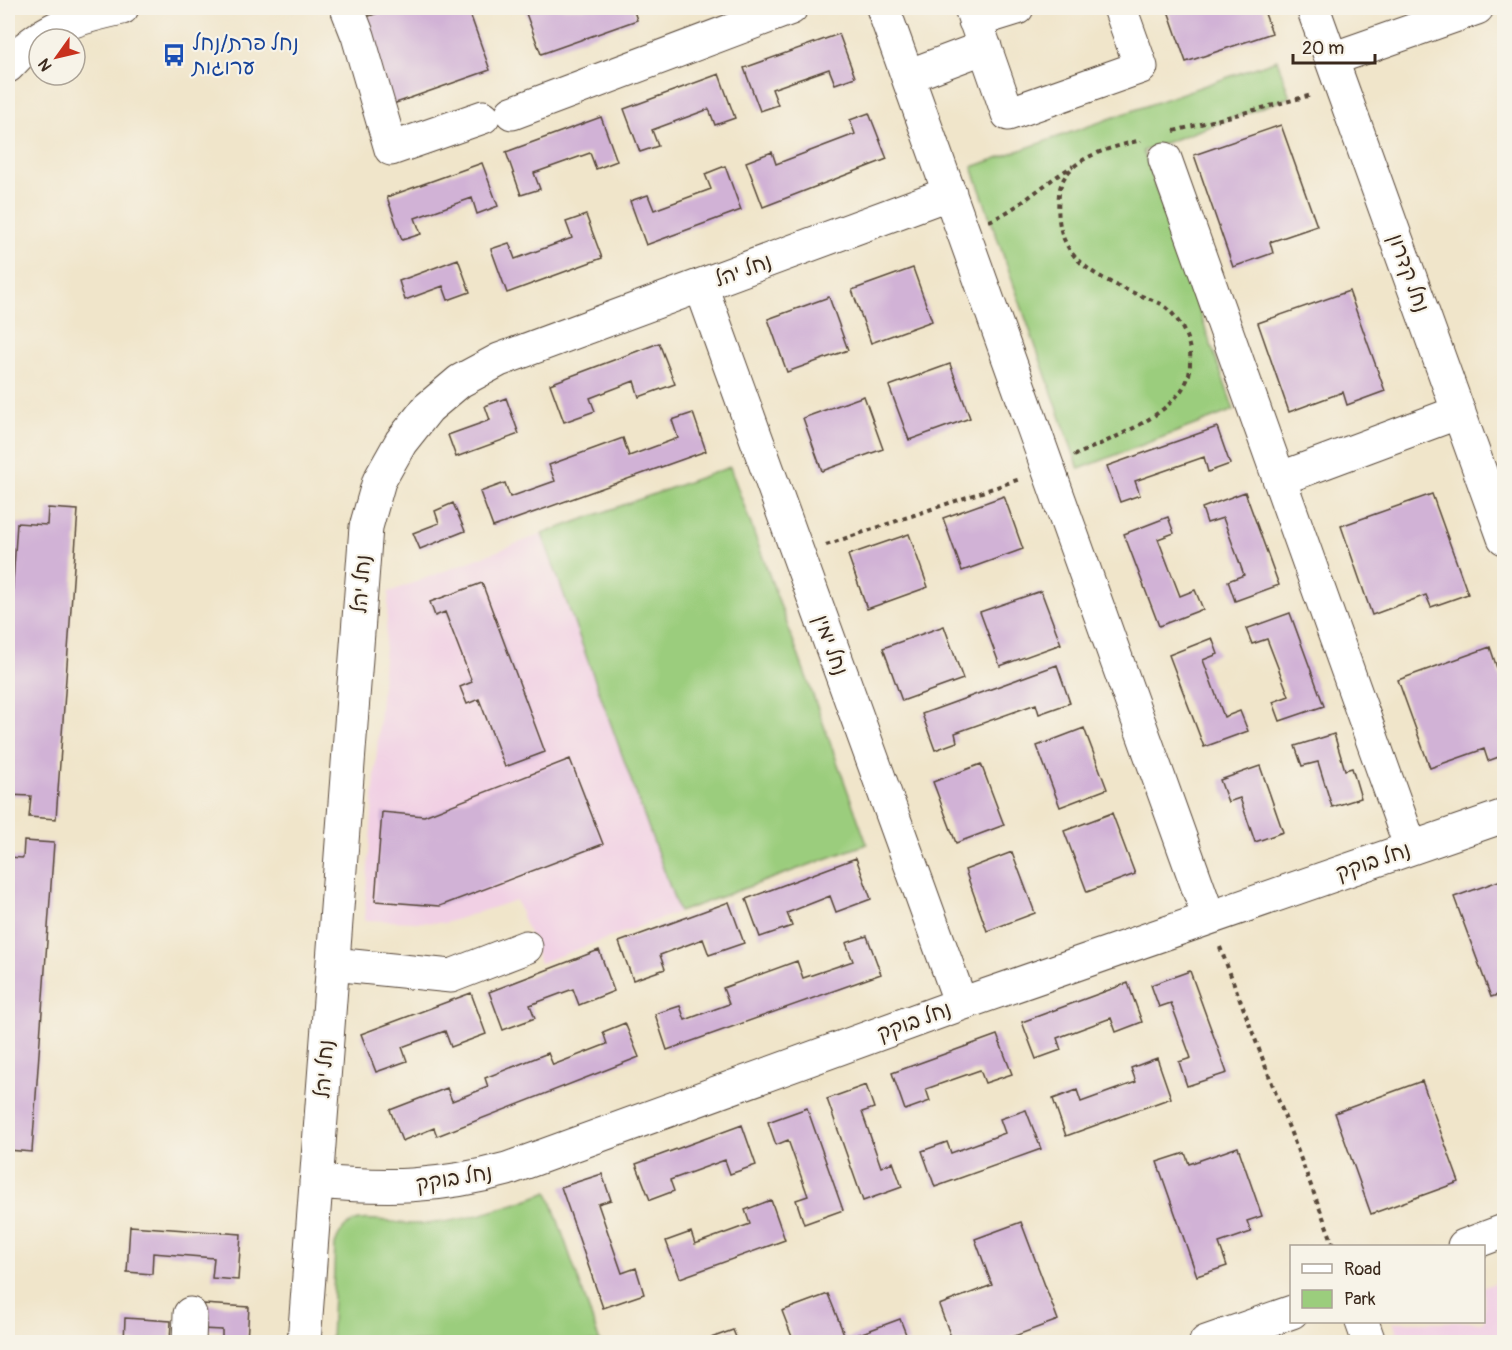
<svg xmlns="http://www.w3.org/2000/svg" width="1512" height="1350" font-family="Pangolin,'Playpen Sans Hebrew',sans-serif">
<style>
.built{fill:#f1d0e4}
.green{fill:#9bcd7d;stroke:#6b7c4e;stroke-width:1.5}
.building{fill:#d1b2d6}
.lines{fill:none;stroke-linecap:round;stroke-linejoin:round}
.minor-casing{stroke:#564638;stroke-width:35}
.path{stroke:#564638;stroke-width:4;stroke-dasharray:4.5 4.5;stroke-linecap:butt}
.minor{stroke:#fff;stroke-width:33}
.labels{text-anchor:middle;stroke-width:4.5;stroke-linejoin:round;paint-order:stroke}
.transit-label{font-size:21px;fill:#164399;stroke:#f7f3e8;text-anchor:start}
.street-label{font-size:21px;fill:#3b2a1e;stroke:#f7f3e8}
</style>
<rect width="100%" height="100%" fill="#f7f3e8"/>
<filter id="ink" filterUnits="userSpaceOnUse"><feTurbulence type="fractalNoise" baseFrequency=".0167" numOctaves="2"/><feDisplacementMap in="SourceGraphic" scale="12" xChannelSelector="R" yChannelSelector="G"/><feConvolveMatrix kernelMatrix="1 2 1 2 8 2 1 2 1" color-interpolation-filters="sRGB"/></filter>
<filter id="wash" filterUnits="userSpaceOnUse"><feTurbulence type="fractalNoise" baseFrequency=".008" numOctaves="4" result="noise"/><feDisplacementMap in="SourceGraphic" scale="24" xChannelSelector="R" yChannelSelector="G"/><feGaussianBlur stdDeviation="1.35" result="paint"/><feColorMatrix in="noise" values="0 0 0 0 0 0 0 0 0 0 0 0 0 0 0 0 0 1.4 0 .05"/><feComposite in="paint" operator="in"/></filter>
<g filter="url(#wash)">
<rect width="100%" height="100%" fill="#f0e5ca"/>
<path class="built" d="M542 534 679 912 540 963 516 900 445 923 364 920 389 592Z
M1504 1280V1342H1401L1393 1322H1484V1287Z"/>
<path class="green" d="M1277 60 1290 97 1143 151 1234 410 1079 469 972 167Z
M730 467 867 844 679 912 542 534Z
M548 1192 600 1342H331L335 1245C339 1233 345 1223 359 1220 376 1217 396 1224 414 1224 461 1224 504 1208 548 1192Z"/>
<g id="blocks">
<path class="building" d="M393 8H468L490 70 393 104 363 18Z
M524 8H633L637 20 541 54Z
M1167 8H1263L1272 33 1186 62Z
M839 34 855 77 835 84 829 69 772 89 778 105 760 111 744 68Z
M719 74 735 118 715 125 709 109 652 130 658 146 640 152 624 109Z
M869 113 887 159 763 207 746 162 772 152 776 164 855 134 850 120Z
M601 117 617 161 596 169 590 153 534 173 540 189 521 195 506 152Z
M1281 125 1317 226 1270 242 1273 253 1233 267 1194 155Z
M482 163 498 206 477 214 472 198 415 218 421 234 402 240 387 197Z
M725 166 741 210 646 245 630 201 648 195 654 210 711 189 705 174Z
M586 215 602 258 507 293 491 249 509 243 515 259 572 238 566 222Z
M458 259 470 292 448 300 443 286 405 300 399 281Z
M913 268 932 321 871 343 852 290Z
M1349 291 1385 391 1347 405 1343 392 1289 412 1258 323Z
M829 297 848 350 787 372 768 319Z
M659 343 675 384 639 397 634 381 590 398 595 411 564 422 550 384Z
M950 364 970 418 909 440 889 386Z
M864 396 883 449 822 471 803 418Z
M506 398 519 434 456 457 448 435 490 420 485 406Z
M693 413 706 451 493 527 480 492 505 483 510 497 555 481 549 465 623 438 629 456 678 438 672 420Z
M1217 427 1230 464 1208 472 1204 457 1135 481 1140 495 1120 502 1107 466Z
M1245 492 1279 585 1235 601 1228 581 1244 575 1223 518 1207 523 1202 508Z
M1432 494 1468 594 1431 607 1426 595 1372 615 1341 526Z
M1004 496 1023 549 962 571 943 518Z
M453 503 465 531 420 549 413 533 439 523 435 511Z
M48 508 78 510 56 819 29 817 31 796 8 795V657L17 523 47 525Z
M1168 517 1174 533 1158 539 1180 596 1195 590 1203 609 1159 626 1124 534Z
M909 534 928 587 867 609 848 555Z
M482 583 545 752 505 767 479 699 467 704 460 687 472 682 445 612 435 616 430 602Z
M1041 591 1061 644 1000 666 980 612Z
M1290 613 1324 706 1280 721 1273 702 1289 696 1267 639 1252 644 1246 629Z
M944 626 963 679 902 701 883 648Z
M1212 638 1218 654 1203 660 1224 717 1240 711 1248 731 1204 747 1169 655Z
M1490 647 1504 689V755L1488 761 1484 749 1430 768 1398 680Z
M1057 665 1070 703 1039 714 1036 704 955 733 957 742 935 750 922 714Z
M1084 728 1107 789 1060 807 1037 746Z
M1334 734 1345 770 1352 768 1361 798 1332 807 1318 762 1302 766 1295 746Z
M570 759 603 844 440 906 375 901 382 812 424 816Z
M981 764 1004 825 956 843 933 782Z
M1260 766 1283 832 1255 842 1240 798 1228 802 1220 780Z
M1112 813 1135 874 1087 892 1064 831Z
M24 841 54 843 32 1152 8 1150V857L23 858Z
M1012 852 1035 913 987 931 965 870Z
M856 858 871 899 836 912 830 896 787 913 792 926 760 937 746 899Z
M1504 879V993L1491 997 1454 897Z
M729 902 744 943 709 955 703 939 660 955 665 969 633 980 619 942Z
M867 936 881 974 667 1050 655 1014 680 1006 685 1020 729 1004 723 988 797 961 803 978 853 961 846 943Z
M599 950 614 991 579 1005 573 989 530 1005 535 1018 503 1030 489 992Z
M1190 971 1227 1073 1187 1086 1179 1062 1191 1058 1171 1003 1159 1007 1151 985Z
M1128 983 1142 1022 1116 1032 1111 1018 1057 1038 1061 1050 1036 1059 1022 1022Z
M471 993 486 1034 451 1047 445 1031 402 1047 407 1061 376 1072 361 1034Z
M625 1023 639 1057 437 1136 434 1128 402 1141 390 1110 447 1088 452 1101 488 1087 485 1078 548 1053 553 1065 607 1044 603 1032Z
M997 1035 1012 1074 985 1083 980 1070 926 1089 930 1101 905 1110 892 1073Z
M1157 1058 1171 1098 1066 1136 1053 1099 1077 1090 1081 1102 1136 1082 1131 1068Z
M1422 1081 1459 1182 1371 1214 1335 1113Z
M866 1085 874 1108 862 1112 881 1167 893 1162 902 1187 863 1201 827 1099Z
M807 1108 843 1210 804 1224 796 1200 808 1196 788 1140 776 1145 768 1122Z
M1026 1110 1041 1149 935 1187 922 1151 947 1142 951 1153 1005 1133 1000 1119Z
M742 1125 756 1165 730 1174 725 1160 670 1180 674 1191 650 1200 636 1164Z
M1238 1147 1262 1216 1247 1221 1251 1232 1219 1243 1227 1266 1197 1276 1157 1162 1185 1153 1189 1164Z
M602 1174 611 1200 598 1204 622 1273 636 1268 644 1294 603 1308 561 1187Z
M771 1200 785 1240 680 1278 666 1241 691 1232 695 1244 750 1224 745 1210Z
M1021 1222 1058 1320 998 1342H953L939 1305 992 1285 975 1239Z
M130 1226 241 1234 238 1280 212 1278 214 1258 153 1253 152 1274 127 1272Z
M828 1294 846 1339 900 1319 909 1342H794L782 1311Z
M203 1304 249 1307 247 1342H222V1330L201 1329Z
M125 1318 171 1321 170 1342H124Z
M733 1330 738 1342H700Z"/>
</g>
</g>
<g filter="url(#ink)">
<use href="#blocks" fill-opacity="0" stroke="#564638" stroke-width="1.5"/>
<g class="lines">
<g class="minor-casing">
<path id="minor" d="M347 8 358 36 391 149 483 117
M883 8 1209 918
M971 8 1008 114 1141 67 1120 8
M1313 8 1504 538
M975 21 1017 8
M1332 59 1477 8
M8 66C41 28 75 18 122 8
M908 76 985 47
M512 113 791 8
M1165 159 1411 848
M701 286 961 1004
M1279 479 1459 412
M333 964 451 976 526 947
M316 1182C387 1188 437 1188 507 1169L961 1004 1504 816
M1464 1246 1504 1231
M1362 1322 1369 1342
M189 1342 190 1314
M304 1342 366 527 379 481 401 442 428 408 460 381 499 360 950 193
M1206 1342 1292 1312"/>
</g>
<path class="path" d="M1174 131 1312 95
M989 221C1021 208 1043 183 1073 166
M1074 456C1109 439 1173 417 1188 378 1190 373 1190 366 1190 360 1192 342 1180 320 1167 308 1159 301 1143 297 1134 293 1085 272 1053 253 1059 194 1063 157 1111 148 1141 140
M826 545 1020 479
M1220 947 1334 1246"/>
<use href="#minor" class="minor"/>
</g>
</g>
<defs>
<g id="bus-bare" transform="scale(1.8)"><path d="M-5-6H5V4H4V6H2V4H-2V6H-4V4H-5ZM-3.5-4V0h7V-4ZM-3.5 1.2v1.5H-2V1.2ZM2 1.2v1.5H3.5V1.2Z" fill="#1a4fb4" stroke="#f7f3e8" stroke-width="2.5" paint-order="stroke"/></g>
</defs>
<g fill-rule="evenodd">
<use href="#bus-bare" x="174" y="55"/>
</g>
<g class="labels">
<g class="transit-label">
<text x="192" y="50">נחל פרת/נחל<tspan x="192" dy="24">ערוגות</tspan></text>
</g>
<g class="street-label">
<text transform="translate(743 270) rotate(-20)" y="7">נחל יהל</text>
<text transform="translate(1409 273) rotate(70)" y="7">נחל קדרון</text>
<text transform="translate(361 584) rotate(-86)" y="7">נחל יהל</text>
<text transform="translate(831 645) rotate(70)" y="7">נחל ימין</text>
<text transform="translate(1373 861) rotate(-19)" y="7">נחל בוקק</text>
<text transform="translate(914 1021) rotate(-20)" y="7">נחל בוקק</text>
<text transform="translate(324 1069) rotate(-86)" y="7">נחל יהל</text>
<text transform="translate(454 1178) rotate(-9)" y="7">נחל בוקק</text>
</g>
</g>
<rect width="1512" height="1350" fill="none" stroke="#f7f3e8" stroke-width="30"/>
<rect x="1290" y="1245" width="195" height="78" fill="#f7f3e8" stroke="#aca397" stroke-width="1.5"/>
<rect x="1302" y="1264" width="30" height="9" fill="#ffffff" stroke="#aca397" stroke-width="1.5"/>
<text x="1344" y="1275" font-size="18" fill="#3b2a1e">Road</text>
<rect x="1302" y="1290" width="30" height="18" fill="#9bcd7d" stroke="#aca397" stroke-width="1.5"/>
<text x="1344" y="1305" font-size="18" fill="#3b2a1e">Park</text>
<g transform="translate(57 57) rotate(236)"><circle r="28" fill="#f7f3e8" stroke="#aca397" stroke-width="1.5"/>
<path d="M0-4.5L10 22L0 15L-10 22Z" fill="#c8321e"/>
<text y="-9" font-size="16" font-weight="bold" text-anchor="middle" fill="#3b2a1e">N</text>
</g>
<path d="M1293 54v9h82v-9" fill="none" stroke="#3b2a1e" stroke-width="3"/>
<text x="1302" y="54" font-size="18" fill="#3b2a1e" stroke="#f7f3e8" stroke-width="4.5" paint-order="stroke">20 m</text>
</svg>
